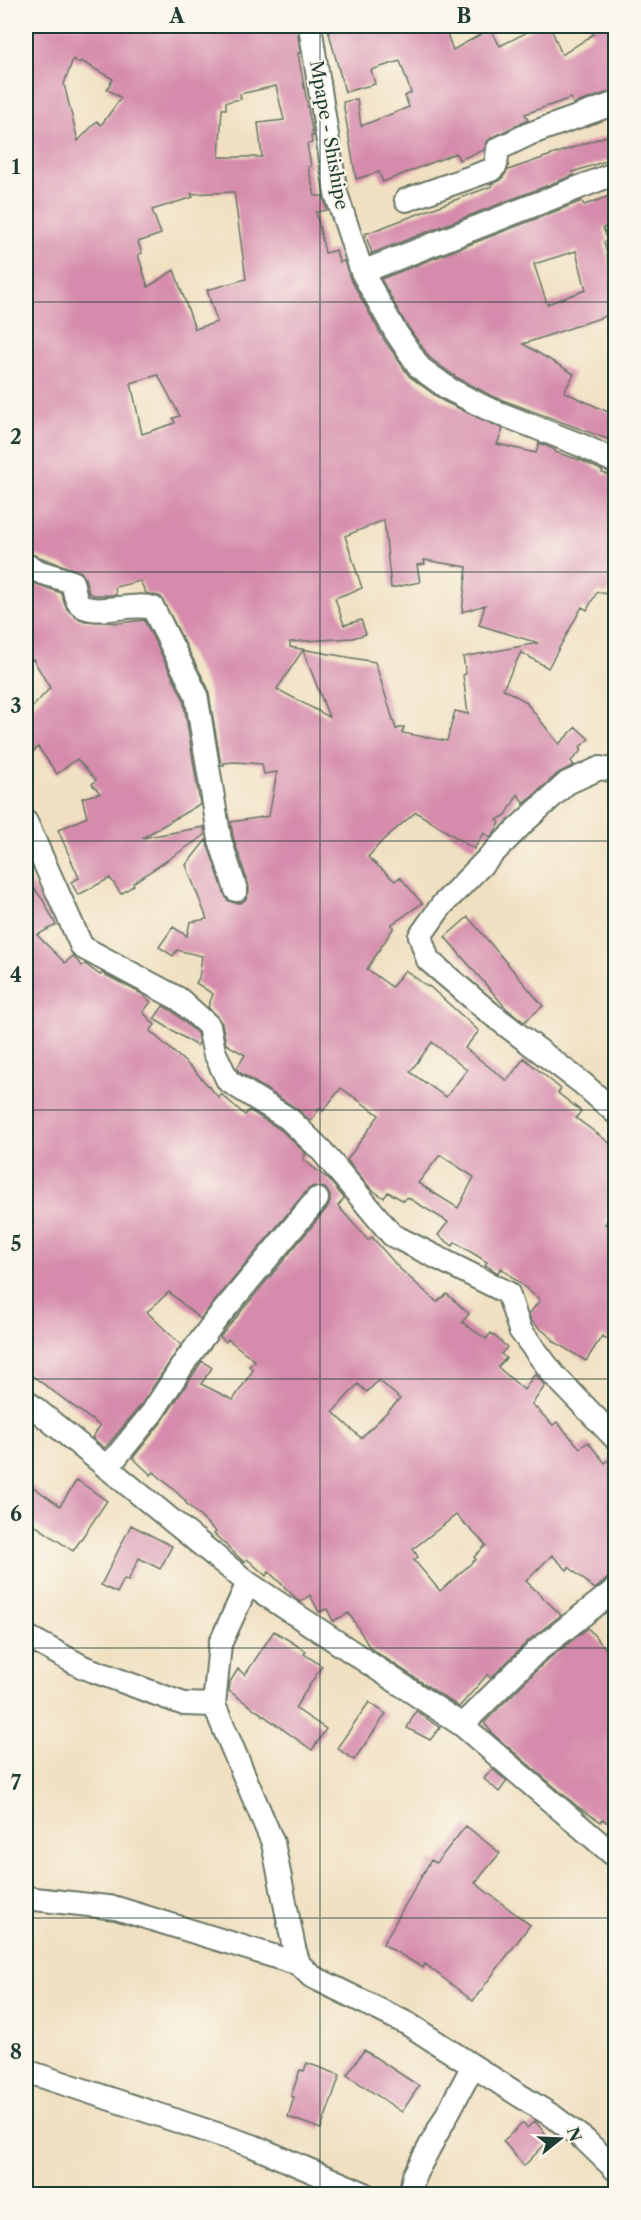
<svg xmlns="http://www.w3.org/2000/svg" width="641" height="2220" font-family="'Libre Caslon Text',serif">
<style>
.building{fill:#d58bab;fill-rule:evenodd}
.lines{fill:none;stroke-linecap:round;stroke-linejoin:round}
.minor-casing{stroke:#687665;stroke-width:26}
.minor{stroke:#fff;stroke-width:22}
.grid{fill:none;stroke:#1f3d34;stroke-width:1.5;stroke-opacity:0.55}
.labels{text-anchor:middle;stroke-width:4.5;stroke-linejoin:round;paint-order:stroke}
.street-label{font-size:18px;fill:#1f3d34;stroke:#fbf7ec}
.neatline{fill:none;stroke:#1f3d34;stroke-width:2}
.grid-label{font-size:20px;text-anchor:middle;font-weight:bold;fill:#1f3d34}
</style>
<rect width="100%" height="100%" fill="#fbf7ec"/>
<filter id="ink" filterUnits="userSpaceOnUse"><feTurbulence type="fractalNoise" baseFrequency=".0167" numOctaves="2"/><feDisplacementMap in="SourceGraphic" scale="12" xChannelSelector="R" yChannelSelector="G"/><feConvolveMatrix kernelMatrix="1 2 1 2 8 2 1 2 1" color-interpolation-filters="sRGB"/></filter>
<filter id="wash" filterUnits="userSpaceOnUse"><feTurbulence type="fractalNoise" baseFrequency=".008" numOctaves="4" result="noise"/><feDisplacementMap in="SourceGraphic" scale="24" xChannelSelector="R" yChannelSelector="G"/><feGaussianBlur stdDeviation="1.35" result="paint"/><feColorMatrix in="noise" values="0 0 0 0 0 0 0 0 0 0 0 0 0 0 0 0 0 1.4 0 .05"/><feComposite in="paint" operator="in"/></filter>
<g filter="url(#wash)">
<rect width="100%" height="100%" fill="#f0e0c1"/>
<g id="blocks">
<path class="building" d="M26 26H219L220 30 236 26H297L300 53H298L313 136H311L312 143 307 144 311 166 308 167 315 196H323L327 210 316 212 325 253 336 250 339 262 344 261 350 278 383 338 409 376 443 401 503 429 497 444 536 453 539 443 555 450V452L580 460 603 471 602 473 615 476V590L609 588 607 594 597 592 587 610 582 607 548 668 521 652 503 689 525 701 559 744 576 727 589 739 580 747 582 750 571 761 574 765 558 773 524 804 518 794 506 815 497 820 500 823 494 833 490 837 484 833 474 849 416 812 383 840 368 857 395 881 400 877 422 903 391 925 394 927 367 969 392 987 405 970 428 987 429 986 479 1031 465 1048 507 1081 524 1058 561 1089 558 1093 581 1111 576 1118 615 1147V1206L605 1224 615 1228V1343L602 1336 586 1361 553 1341V1339L531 1321 529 1314 540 1300 501 1268 498 1273 493 1270 485 1265 487 1262 455 1242 453 1246 438 1235 448 1222 407 1197 404 1201 388 1192 384 1198 371 1189 347 1160 379 1115 341 1088 323 1111 320 1108 311 1121 296 1108 239 1072 237 1068 245 1055 226 1044 222 1023 208 1007 213 994 196 983 199 978 202 956 177 950 173 956 159 947 173 927 187 936 190 922 207 919 186 865 206 840 227 900 234 903H241L246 899 249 892V886L233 837 231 822 269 816 277 772 264 774 262 764 235 762 224 763V765H221L208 688 161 597 146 593 140 581 115 587 116 595H93L89 593 85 578 81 572 26 552ZM73 59 79 63 81 61 113 79 107 89 121 98 101 125 97 121 78 141 64 84ZM276 86 284 120 258 123 262 157H219L222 109H226V102L241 99 240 94ZM234 192 246 279 207 290 217 322 195 329 174 270 148 287 138 255 142 253 138 242 161 234 152 210 193 197 191 194ZM158 375 180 416 173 418 175 423 142 434 131 383ZM384 520 391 588 420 582 417 565 425 564 424 560 467 567 462 612 485 605 479 625 538 643 463 657 466 674 463 675 468 714 455 711 447 741 402 733 404 727 396 729 375 662 290 647V642L353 638 366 634 361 620 344 625 335 598 362 588 345 536ZM303 650 329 717 277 689ZM432 1042 467 1070 446 1097 410 1072ZM440 1155 474 1177 458 1208 418 1183Z
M327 26H444L453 50 490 29 500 46 539 26H550L562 55 594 34 586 26H615V90L573 104 571 98 525 114 528 120 492 137 487 142 484 150 459 160 456 153 383 182 379 172 356 179 343 102 357 99 361 126 409 107 405 96 411 93 400 61 371 70 375 84 345 92Z
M615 118V158L573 172 574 175 370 254 372 253 365 234 492 186 491 184 501 180 508 170 615 133 609 120Z
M615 194V223L603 228 608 241 604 242 615 287V313L523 344 574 374 564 392 615 415V442L492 396 456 377 430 358 406 324 381 279 582 201 584 205ZM576 251 586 290 547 304 534 264Z
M26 580 61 593 67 609 77 618 85 621 119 623 144 620 183 698 200 804 142 838 204 827 205 835 133 883 134 885 121 894 110 878 78 895 71 882 79 878 58 830 87 817 82 798 100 793 92 784 96 780 77 759 57 774 38 747 26 759V714L50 688 33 659 26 662Z
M26 878 43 900 56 925 37 935 65 963 73 956 82 966 85 964 100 975 102 973 142 994 151 1002 143 1012 155 1025 150 1031 194 1070 219 1098 221 1094 245 1115 249 1110 281 1130 306 1154 303 1159 329 1180 344 1198 338 1206 368 1240 372 1237 399 1268 437 1302 447 1294 469 1314 462 1322 486 1339 491 1333 507 1347 501 1354 506 1358 498 1367 524 1390 535 1374 538 1377 545 1386 532 1404 553 1425 557 1422 580 1448 588 1442 605 1463 615 1454V1576L608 1578 595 1589 569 1567 567 1570 552 1555 526 1581 561 1615 528 1641 491 1678 487 1675 459 1707 370 1648 349 1613 333 1621 327 1609 319 1612 310 1595 300 1602 269 1572 266 1576 247 1559 244 1562 214 1534 216 1532 185 1502 186 1501 154 1472 151 1475 133 1458 163 1420 202 1361 212 1368 201 1384 233 1400 253 1370 249 1366 255 1361 228 1339 226 1342 220 1337 327 1208 330 1202V1195L325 1188 313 1186 307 1190 200 1319 169 1292 147 1312 181 1345 141 1405 105 1448 92 1438 100 1426 26 1371ZM379 1380 400 1399 361 1438 333 1412 358 1384 367 1392ZM456 1515 486 1545 474 1557 476 1559 440 1591 414 1560 418 1557 413 1549Z
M468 917 543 1006 524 1022 506 1008 445 937Z
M163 1006 171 1010 197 1033 199 1043 197 1046 154 1019Z
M77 1480 107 1501 73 1551 26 1519V1482L60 1506Z
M131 1525 172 1546 160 1569 139 1558 128 1581 124 1579 117 1593 101 1585Z
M588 1628 615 1660V1830L603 1819 601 1822 578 1807 494 1735 484 1723 546 1661Z
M274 1631 306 1651 304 1654 322 1666 295 1708 326 1729 312 1750 229 1691 230 1682 238 1669 245 1675Z
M369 1702 386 1714 354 1760 337 1748Z
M416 1711 440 1728 430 1740 407 1728Z
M492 1769 507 1781 499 1792 484 1779Z
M466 1826 500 1853 475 1883 530 1925 473 2001 425 1964 423 1968 383 1944 431 1860 436 1863Z
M364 2050 419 2086 402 2112 347 2075Z
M307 2063 340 2075 321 2129 288 2117 294 2097 291 2096 300 2070 304 2071Z
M535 2121 550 2139 524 2166 503 2141 523 2123 527 2128Z"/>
</g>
</g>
<g filter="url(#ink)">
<use href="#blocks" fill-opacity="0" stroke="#687665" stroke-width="1.5"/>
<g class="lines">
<g class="minor-casing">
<path id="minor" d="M310 26 336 193 362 272 395 331 420 368 449 389 486 408 583 446 616 462
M406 200 491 170 496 165 498 149 529 134 616 103
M362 272 616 173
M26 565 40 572 72 582C74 587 74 594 77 600 87 620 130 601 153 608L196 694 220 840 236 890
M616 771 600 768 567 783 521 825 442 905 420 936 428 960 490 1013 582 1083 616 1113
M26 822 82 947 179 999 209 1026 214 1051 228 1081 289 1119 321 1150 392 1235 508 1293 520 1330 554 1375 616 1439
M26 1401 248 1583 462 1725 616 1857
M107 1468 152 1413 186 1360 215 1321 317 1199
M248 1583 220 1644 214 1705 273 1843 294 1948 299 1964 311 1976 408 2024 473 2066 414 2176 410 2194
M26 1636 83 1667 184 1704 214 1705
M462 1725 537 1651 616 1589
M26 1898 116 1908 299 1964
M473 2066 554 2117 585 2140 616 2170
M26 2073H32L253 2146 365 2194"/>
</g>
<use href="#minor" class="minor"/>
</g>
</g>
<path class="grid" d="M320 26V2194M26 302H616M26 572H616M26 841H616M26 1110H616M26 1379H616M26 1648H616M26 1918H616"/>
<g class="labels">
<g class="street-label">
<text transform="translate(329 135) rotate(80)" y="6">Mpape - Shishipe</text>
</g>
</g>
<rect width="641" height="2220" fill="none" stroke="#fbf7ec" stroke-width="66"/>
<g transform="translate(560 2139) rotate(72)" stroke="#fbf7ec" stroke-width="4.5" paint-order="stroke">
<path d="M0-4.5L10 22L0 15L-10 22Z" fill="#1f3d34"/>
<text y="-9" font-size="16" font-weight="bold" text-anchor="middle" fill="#1f3d34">N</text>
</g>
<rect x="33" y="33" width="575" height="2154" class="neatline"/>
<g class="grid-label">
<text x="177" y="23">A</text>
<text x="464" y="23">B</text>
<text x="16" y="174">1</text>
<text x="16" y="444">2</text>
<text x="16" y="713">3</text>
<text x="16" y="982">4</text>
<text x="16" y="1251">5</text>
<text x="16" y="1521">6</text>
<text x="16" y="1790">7</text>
<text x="16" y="2059">8</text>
</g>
</svg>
